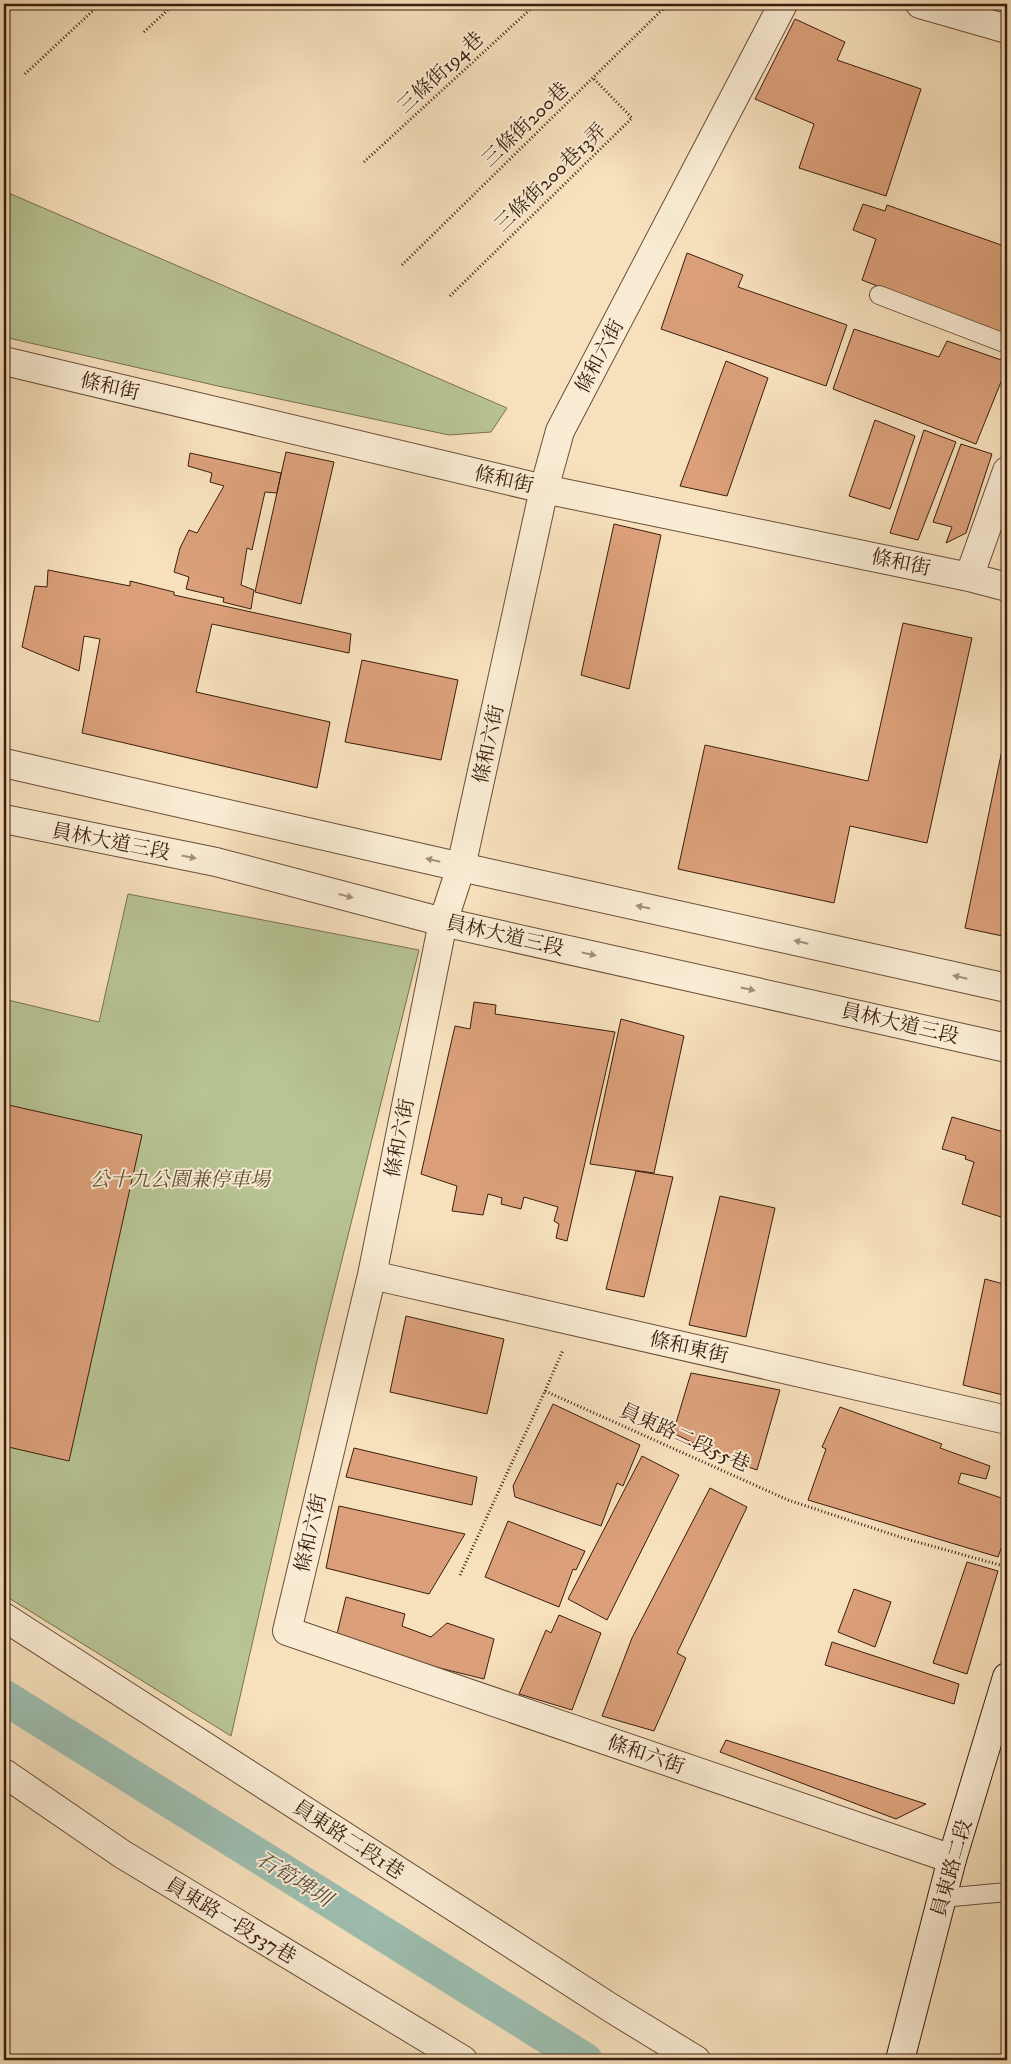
<svg xmlns="http://www.w3.org/2000/svg" width="1011" height="2064" font-family="'IM FELL DW Pica','Noto Serif TC',serif">
<style>
.green{fill:#b8c494;stroke:#7a7050}
.lines{fill:none;stroke-linecap:round;stroke-linejoin:round}
.canal{stroke:#9dbeb0;stroke-width:35}
.building{fill:#dba07a;stroke:#3b1d0d}
.service-casing{stroke:#6a4e39;stroke-width:20}
.minor-casing{stroke:#6a4e39;stroke-width:30}
.tertiary-casing{stroke:#6a4e39;stroke-width:30}
.secondary-casing{stroke:#3b1d0d;stroke-width:30}
.path{stroke:#3b1d0d;stroke-width:3;stroke-dasharray:1 2.5;stroke-linecap:butt}
.service{stroke:#faecd4;stroke-width:18}
.minor{stroke:#faecd4;stroke-width:28}
.tertiary{stroke:#faecd4;stroke-width:28}
.secondary{stroke:#faecd4;stroke-width:28}
.oneway{fill:#a48f7a}
.labels{text-anchor:middle;stroke-width:4;stroke-linejoin:round;paint-order:stroke}
.street-label{font-size:20px;fill:#3b1d0d;stroke:#faecd4}
.park-label{font-size:20px;font-style:italic;fill:#604f36;stroke:#faecd4}
.water-label{font-size:21px;font-style:italic;fill:#584d3e;stroke:#faecd4}
</style>
<rect width="100%" height="100%" fill="#f7e1bd"/>
<filter id="stains"><feTurbulence type="fractalNoise" baseFrequency=".004" numOctaves="4"/><feColorMatrix values="0 0 0 0 .2 0 0 0 0 .09 0 0 0 0 .02 0 0 0 .5 -.17"/></filter>
<radialGradient id="worn" r=".72"><stop offset=".6" stop-color="#630" stop-opacity="0"/><stop offset="1" stop-color="#630" stop-opacity=".3"/></radialGradient>
<path class="green" d="M4 191 507 408 491 432 449 435 218 386 4 337Z
M128 894 419 950 320 1348 231 1736 4 1595V999L99 1022Z"/>
<g class="lines">
<path class="canal" d="M4 1697 585 2060"/>
</g>
<path class="building" d="M795 19 845 42 837 60 921 89 886 196 799 168 814 124 755 99Z
M863 204 885 211 887 205 1007 247V336L862 280 876 239 853 230Z
M687 253 743 275 738 287 847 325 826 386 661 329Z
M854 329 939 357 947 341 1007 362V367L976 444 833 389Z
M726 361 768 378 727 496 680 486Z
M875 420 915 436 890 509 849 496Z
M924 430 956 442 918 540 890 533Z
M961 444 992 454 966 533 946 543 952 527 933 522Z
M286 452 334 462 301 604 255 592Z
M190 453 281 473 277 493 265 492 252 550 247 548 241 585 254 590 251 609 223 602 224 598 186 589 189 577 174 572 180 548 189 530 197 533 224 486 210 482 212 473 188 466Z
M614 524 661 535 629 689 581 675Z
M48 570 130 586V581L174 592V595L351 634 349 653 212 624 196 692 330 722 317 788 82 733 100 639 84 636 79 671 22 647 35 586 47 587Z
M903 623 972 638 927 843 850 826 834 903 678 869 705 745 868 781Z
M362 660 458 680 441 760 345 742Z
M1007 726V937L965 928Z
M474 1002 496 1005 495 1014 615 1032 567 1241 556 1238 559 1224 554 1221 558 1207 524 1197 521 1209 501 1204 502 1198 488 1194 483 1215 452 1211 457 1186 421 1174 455 1026 470 1029Z
M621 1019 684 1036 654 1173 590 1164Z
M4 1104 142 1135 69 1461 4 1446Z
M952 1117 1007 1133V1219L962 1204 974 1162 965 1159 966 1156 942 1149Z
M636 1171 673 1177 644 1297 606 1289Z
M720 1196 775 1208 746 1337 689 1325Z
M985 1279 1007 1285V1396L963 1385Z
M406 1316 504 1339 487 1414 390 1392Z
M691 1373 780 1390 757 1470 730 1461 673 1433Z
M553 1404 640 1445 623 1486 617 1483 601 1526 515 1497 513 1486Z
M840 1407 942 1444 940 1448 990 1466 986 1479 961 1473 958 1483 1007 1500V1532L998 1557 808 1500 826 1449 822 1447Z
M354 1448 477 1477 472 1505 346 1477Z
M642 1456 679 1475 607 1620 568 1599Z
M710 1488 747 1507 677 1653 686 1658 654 1731 602 1716 632 1638Z
M339 1506 465 1534 429 1594 326 1568Z
M508 1521 585 1551 576 1570 573 1569 559 1607 485 1577Z
M967 1562 998 1571 967 1674 933 1663Z
M854 1589 891 1602 875 1647 838 1632Z
M346 1597 405 1614 402 1626 431 1637 447 1623 494 1639 484 1679 335 1642Z
M559 1615 601 1633 572 1710 519 1694 546 1630 551 1633Z
M832 1642 959 1684 954 1704 825 1665Z
M726 1740 926 1804 896 1819 720 1752Z"/>
<g class="lines">
<g class="service-casing">
<path id="service" d="M879 295 1007 344
M942 1898 1007 1892"/>
</g>
<g class="minor-casing">
<path id="minor" d="M783 4 560 431 544 489 461 867 443 922 372 1275 287 1631 952 1859
M920 4 1007 29
M4 361 544 489 969 577 1007 587
M969 577 1007 471
M372 1275 1007 1420
M4 1617 611 2008 696 2060
M4 1773 122 1854 463 2060"/>
</g>
<g class="tertiary-casing">
<path id="tertiary" d="M4 763 461 867 1007 988
M4 819 216 862 443 922 1007 1048"/>
</g>
<g class="secondary-casing">
<path id="secondary" d="M900 2060 952 1859 1007 1677"/>
</g>
<path class="path" d="M144 32 174 4
M25 74 100 4
M364 162 536 4
M402 265 668 4
M450 296 632 118 593 78
M545 1391 563 1350
M460 1575 545 1391 788 1500 903 1538 1007 1567"/>
<use href="#service" class="service"/>
<use href="#minor" class="minor"/>
<use href="#tertiary" class="tertiary"/>
<use href="#secondary" class="secondary"/>
</g>
<defs><path id="oneway-solid" d="M-6-.8H1V-3.2L6.5 0L1 3.2V.8H-6Z" transform="scale(1.25)"/></defs>
<g class="oneway">
<use href="#oneway-solid" transform="translate(189 857) rotate(11)"/>
<use href="#oneway-solid" transform="translate(433 860) rotate(-167)"/>
<use href="#oneway-solid" transform="translate(346 896) rotate(15)"/>
<use href="#oneway-solid" transform="translate(643 907) rotate(-168)"/>
<use href="#oneway-solid" transform="translate(801 942) rotate(-167)"/>
<use href="#oneway-solid" transform="translate(589 954) rotate(12)"/>
<use href="#oneway-solid" transform="translate(960 977) rotate(-167)"/>
<use href="#oneway-solid" transform="translate(748 989) rotate(12)"/>
</g>
<g class="labels">
<g class="street-label">
<text transform="translate(440 72) rotate(-43)" y="7">三條街194巷</text>
<text transform="translate(525 124) rotate(-44)" y="7">三條街200巷</text>
<text transform="translate(550 177) rotate(-44)" y="7">三條街200巷13弄</text>
<text transform="translate(599 356) rotate(-62)" y="7">條和六街</text>
<text transform="translate(110 386) rotate(13)" y="7">條和街</text>
<text transform="translate(504 479) rotate(13)" y="7">條和街</text>
<text transform="translate(901 562) rotate(12)" y="7">條和街</text>
<text transform="translate(488 744) rotate(-78)" y="7">條和六街</text>
<text transform="translate(111 841) rotate(11)" y="7">員林大道三段</text>
<text transform="translate(505 935) rotate(13)" y="7">員林大道三段</text>
<text transform="translate(900 1023) rotate(13)" y="7">員林大道三段</text>
<text transform="translate(399 1138) rotate(-79)" y="7">條和六街</text>
<text transform="translate(689 1347) rotate(13)" y="7">條和東街</text>
<text transform="translate(685 1437) rotate(24)" y="7">員東路二段55巷</text>
<text transform="translate(310 1533) rotate(-77)" y="7">條和六街</text>
<text transform="translate(646 1754) rotate(19)" y="7">條和六街</text>
<text transform="translate(349 1839) rotate(33)" y="7">員東路二段1巷</text>
<text transform="translate(951 1868) rotate(-74)" y="7">員東路二段</text>
<text transform="translate(231 1920) rotate(31)" y="7">員東路一段537巷</text>
</g>
<g class="park-label">
<text x="180" y="1186">公十九公園兼停車場</text>
</g>
<g class="water-label">
<text transform="translate(294 1879) rotate(32)" y="7">石筍埤圳</text>
</g>
</g>
<rect width="1011" height="2064" fill="none" stroke="#f7e1bd" stroke-width="20"/>
<rect x="5" y="5" width="1001" height="2054" fill="none" stroke="#3b1d0d" stroke-width="2.5"/>
<rect x="10" y="10" width="991" height="2044" fill="none" stroke="#3b1d0d"/>
<rect width="100%" height="100%" filter="url(#stains)"/>
<rect width="100%" height="100%" fill="url(#worn)"/>
</svg>
